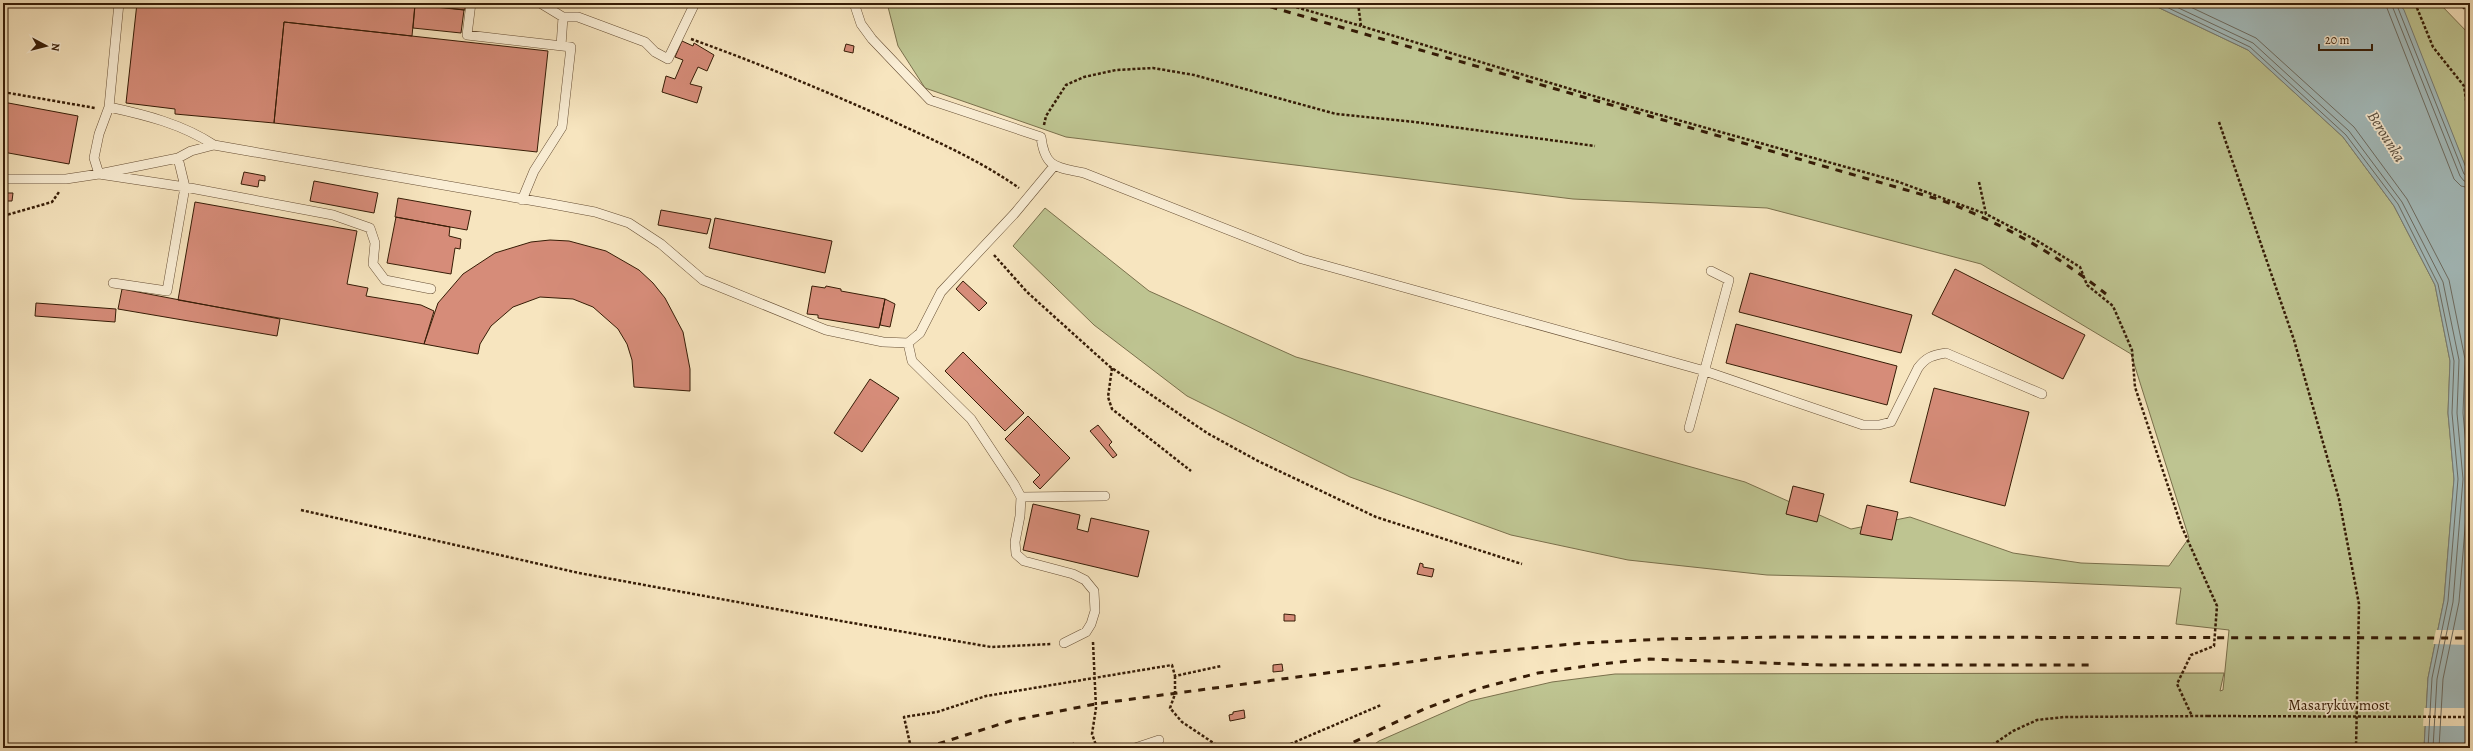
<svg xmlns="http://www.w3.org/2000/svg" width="2473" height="751" font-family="Alegreya,serif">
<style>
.green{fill:#bec491;stroke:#7a704c}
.water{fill:#a3bcbd;stroke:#777c74}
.pier{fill:#f7e5bf}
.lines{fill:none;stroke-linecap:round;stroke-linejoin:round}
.shore{stroke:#6c6c62;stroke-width:1}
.building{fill:#d68c79;stroke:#361c06}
.lane-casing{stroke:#664e34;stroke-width:10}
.path{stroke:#361c06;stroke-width:2.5;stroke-dasharray:3 2;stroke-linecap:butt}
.lane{stroke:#faeed5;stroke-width:9}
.rail{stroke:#361c06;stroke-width:3;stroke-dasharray:7 7;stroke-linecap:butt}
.path-bridge{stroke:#361c06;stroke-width:2.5;stroke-dasharray:3 2;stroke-linecap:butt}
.labels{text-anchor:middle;stroke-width:3.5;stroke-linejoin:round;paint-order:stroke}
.street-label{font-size:15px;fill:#361c06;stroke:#faeed5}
.water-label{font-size:16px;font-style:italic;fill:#574c3d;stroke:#faeed5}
</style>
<rect width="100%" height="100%" fill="#f7e5bf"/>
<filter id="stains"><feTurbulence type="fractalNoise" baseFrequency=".005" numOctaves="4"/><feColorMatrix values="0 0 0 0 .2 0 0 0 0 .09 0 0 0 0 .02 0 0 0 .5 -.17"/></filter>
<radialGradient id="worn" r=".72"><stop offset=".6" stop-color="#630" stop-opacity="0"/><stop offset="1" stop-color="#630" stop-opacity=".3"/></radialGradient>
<path class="green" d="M887 3H2149L2248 50 2343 137 2394 206 2435 285 2450 361 2448 413 2454 479 2444 600 2428 678 2424 748H1369L1379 741 1470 701 1552 682 1615 674 2224 673 2220 691 2223 690 2229 630 2176 624 2181 588 2020 581 1767 575 1628 560 1511 535 1350 477 1187 396 1094 325 1013 246 1045 208 1149 291 1296 357 1745 482 1851 529 1910 517 2013 553 2081 563 2169 566 2189 538 2131 354 1981 264 1767 208 1573 199 1066 137 925 88 898 46Z
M2399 3H2439L2470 35V178Z"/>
<path class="water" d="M2149 3H2399L2404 10 2470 178V748H2424L2428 678 2444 600 2454 479 2448 413 2450 361 2435 285 2394 206 2343 137 2248 50Z"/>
<path class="pier" d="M2436 630H2470V645L2433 644Z
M2424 708H2470V726H2423Z"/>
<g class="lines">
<path class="shore" d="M2158 3 2250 47 2346 135 2398 204 2438 284 2454 361 2452 413 2458 479 2448 601 2432 678 2428 748
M2168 3 2253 43 2349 131 2402 202 2443 282 2459 360 2457 413 2463 479 2453 602 2437 679 2433 748
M2182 3 2256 38 2354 127 2407 199 2449 280 2465 359 2463 413 2469 479 2459 602 2443 679 2439 748
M2385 3 2454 179 2461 186 2470 188
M2391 3 2460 176 2464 181 2470 182
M2396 3 2464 174 2470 177"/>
</g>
<path class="building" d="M137 3H465V10L415 4 412 36 284 22 274 123 175 114V109L126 103Z
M415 5 464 10 461 33 413 28Z
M284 22 548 51 537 152 274 123Z
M682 41 693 46 694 43 714 55 707 71 698 67 690 84 702 87 697 103 662 92 666 76 675 79 683 60 675 57Z
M846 44 854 46 853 53 844 51Z
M3 102 78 116 69 164 3 152Z
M244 172 265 176V181L259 180 258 187 241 184Z
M314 181 378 193 374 213 310 201Z
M3 193H13L12 201H3Z
M398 198 471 211 467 230 395 217Z
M195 202 357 231 347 284 368 288 366 296 421 305 434 311 424 344 178 300Z
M661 210 711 219 707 234 658 225Z
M396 217 450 227 449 236 461 239 460 249 455 248 451 274 387 263Z
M715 218 832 241 825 273 709 248Z
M550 240 569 241 606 251 639 270 653 283 665 298 683 332 690 369V391L634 387 632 360 627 344 618 329 593 307 573 299 540 297 513 307 491 326 480 344 478 354 424 344 438 303 463 274 495 253 531 242Z
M1955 269 2085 335 2063 379 1932 314Z
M1750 273 1912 315 1901 353 1739 312Z
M963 281 987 303 979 311 956 289Z
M812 286 825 288 826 286 841 289V291L885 299 879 328 818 318V315L807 314Z
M122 289 280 319 277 336 118 309Z
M885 299 895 304 890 327 880 325Z
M36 303 116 309 115 322 35 316Z
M1736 324 1897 366 1887 405 1726 363Z
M963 352 1024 413 1005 431 945 371Z
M870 379 899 398 862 452 834 433Z
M1934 388 2029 412 2005 506 1910 482Z
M1028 416 1070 458 1040 489 1033 482 1040 475 1005 439Z
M1098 425 1112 442 1109 445 1117 455 1113 458 1090 431Z
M1793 486 1824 494 1817 522 1786 514Z
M1033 504 1080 515 1077 529 1088 532 1091 518 1149 531 1138 577 1023 550Z
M1867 505 1898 512 1892 540 1860 534Z
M1420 563 1423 564V567L1434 569 1432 577 1417 574Z
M1284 614 1295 615V621H1284Z
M1282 664 1283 671 1273 672V665Z
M1244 710 1245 718 1230 721 1229 715 1233 714V712Z
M1074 743 1076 748H1056Z"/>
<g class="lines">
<g class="lane-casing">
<path id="lane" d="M119 3 109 107 99 134 94 158 99 174 185 187 333 215 370 228 375 243 373 264 385 280 431 289
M471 3 467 35 571 47 562 127 534 171 522 200
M540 3 563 17H578L645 42 655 52 668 59 695 3
M854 3 861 24 872 39 930 100 1041 137C1045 169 1057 167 1084 173L1302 259 1705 371 1863 425H1879L1891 422 1918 368C1926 357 1933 355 1946 353L2042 394
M561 46 563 17
M109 107C146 115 182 124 214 145
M3 179H66L99 174 178 158 191 151 214 145 552 204 595 212 629 223 661 244 703 280 826 330 883 342 908 343 920 333 941 292 1015 213 1054 166
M113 283 167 291 185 187 178 158
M908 343 912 361 971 419 1014 484 1021 497 1020 516 1015 542 1016 554 1024 561 1073 574 1085 580 1094 591 1095 611 1091 624 1086 632 1064 643
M1689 428 1729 280 1711 271
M1021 497 1105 496
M1135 748 1159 740"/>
</g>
<path class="path" d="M1282 3 1361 26
M1358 3 1361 26 1617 103 1896 181 1986 214
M2415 3 2433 47 2464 86 2470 127
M2459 3 2470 14
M691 39C758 63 823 90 888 119 933 140 978 159 1019 188
M3 92 95 108
M2219 122 2294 340 2339 499 2359 604 2356 748
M1044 125 1046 116 1066 85 1084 77 1116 70 1153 68 1194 75 1336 114 1415 122 1595 146
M1979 182 1986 214 2036 240 2080 267 2087 285 2113 306 2132 350 2135 387 2181 525 2217 606 2214 646 2191 655 2177 684 2192 716
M3 216 52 202 59 192
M994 255 1027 292 1109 366 1207 433 1258 461 1376 517 1522 564
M1112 368 1108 397 1112 409 1191 471
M301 510 579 573 841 621 991 647 1052 644
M1093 642 1096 708 1092 734 1097 748
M1175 676V694L1170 708 1182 722 1221 748
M911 748 904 717 937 712 986 696 1172 665 1175 676 1221 666
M1281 748 1381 705
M1988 748 2013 731 2037 720 2064 717 2208 716"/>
<use href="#lane" class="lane"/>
<path class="rail" d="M1257 3 1941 200C2002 223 2056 254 2106 294
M925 748 1010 721 1095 704 1469 654 1583 643 1663 639 1779 637 2470 638
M1341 748 1424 709 1481 688 1538 673 1601 664 1649 659 1826 665H2091"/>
<path class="path-bridge" d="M2208 716 2470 717"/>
</g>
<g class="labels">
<g class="street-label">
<text x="2339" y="710">Masarykův most</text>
</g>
<g class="water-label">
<text transform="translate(2387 136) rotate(58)" y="6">Berounka</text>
</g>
</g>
<rect width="2473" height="751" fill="none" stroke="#f7e5bf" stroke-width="16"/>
<rect x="4" y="4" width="2465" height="743" fill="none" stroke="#361c06" stroke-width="2"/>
<rect x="8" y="8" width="2457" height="735" fill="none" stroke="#361c06"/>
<g transform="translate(46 46) rotate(97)" stroke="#faeed5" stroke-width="3" paint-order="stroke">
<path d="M0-3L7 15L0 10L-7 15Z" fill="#361c06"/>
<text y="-6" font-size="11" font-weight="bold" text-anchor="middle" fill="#361c06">N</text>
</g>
<path d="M2319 44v6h53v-6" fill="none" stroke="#361c06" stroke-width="2"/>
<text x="2325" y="44" font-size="12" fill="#361c06" stroke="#faeed5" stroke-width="3" paint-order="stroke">20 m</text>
<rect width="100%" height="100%" filter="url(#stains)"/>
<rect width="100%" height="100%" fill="url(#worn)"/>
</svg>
